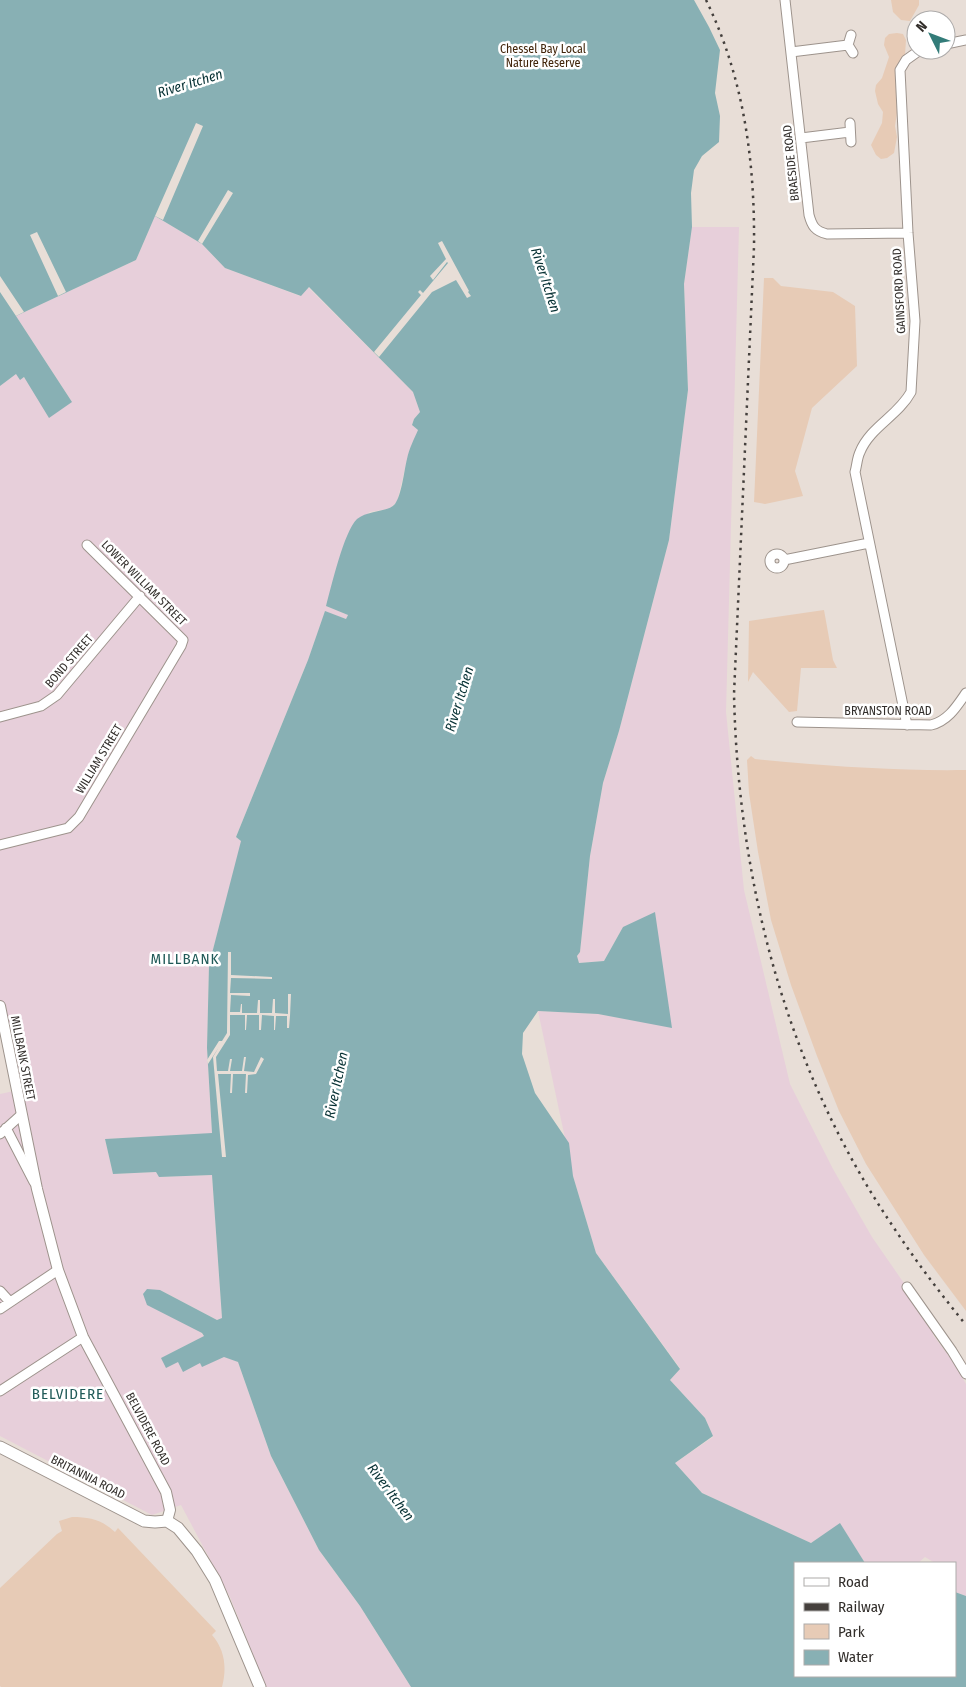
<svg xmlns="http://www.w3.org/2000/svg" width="966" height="1687" font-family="'Fira Sans Condensed',sans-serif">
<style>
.industrial{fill:#e7cfda}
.green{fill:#e7cbb6}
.water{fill:#88b0b4}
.pier{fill:#e8ded7}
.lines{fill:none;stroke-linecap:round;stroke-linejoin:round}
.minor-casing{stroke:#9d938c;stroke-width:11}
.tertiary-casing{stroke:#9d938c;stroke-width:12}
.secondary-casing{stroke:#9d938c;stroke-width:13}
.minor{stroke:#fff;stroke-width:9}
.tertiary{stroke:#fff;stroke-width:10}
.secondary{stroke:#fff;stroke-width:11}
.rail{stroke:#45403d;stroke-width:2.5;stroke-dasharray:2.5 5;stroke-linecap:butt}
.labels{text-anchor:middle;stroke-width:5;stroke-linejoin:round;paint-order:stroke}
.park-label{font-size:12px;fill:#412409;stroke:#fff}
.street-label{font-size:12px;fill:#322e2b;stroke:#fff}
.water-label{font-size:14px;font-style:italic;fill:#063033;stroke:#fff}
.quarter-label{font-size:15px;letter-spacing:1px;fill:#205a58;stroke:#fff}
</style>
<rect width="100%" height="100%" fill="#e8ded7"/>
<path class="industrial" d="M155 216 202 244 225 268 300 296 308 287 413 392 420 412 414 419 412 425 418 430 408 456 397 502 389 509 369 512 326 606 348 615 346 619 325 612 308 660 236 837 242 841 209 965 207 1048 212 1134 105 1139 113 1174 156 1172 159 1177 212 1175 222 1318 217 1320 160 1290 204 1336 162 1358 178 1362 201 1363 203 1366 224 1356 238 1362 271 1456 319 1550 360 1606 411 1687H266L230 1597 181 1505 152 1515 0 1436V1094L14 1091 0 1026V386L16 374 72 402 16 316 136 260Z
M692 227H739L726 712 744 890 790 1084 833 1169 872 1237 935 1328 933 1335 952 1360 966 1384V1596L955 1592V1563H935L925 1557 918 1563H865L840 1524 811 1543 702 1493 675 1463 713 1437 705 1418 670 1380 680 1368 596 1253 573 1176 538 1011 598 1014 672 1027 623 927 604 961 579 963 577 956 580 952 590 856 603 783 619 731 669 540 688 390 684 284Z"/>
<path class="green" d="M891 0H919V5L910 21 901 20 893 12Z
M897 33 903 34 906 40 905 55 899 65 896 72 897 113 895 126 897 137 894 153 887 158 881 159 876 155 871 145 882 123 883 112 878 104 875 91 876 85 882 78 889 57 884 45 885 38 889 34Z
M764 278H773L781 286 833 292 855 306 857 366 812 408 795 471 803 496 765 504 754 502Z
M824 610 833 660 837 668H801L797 711 789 712 753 672 748 682 749 621Z
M751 756 755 759C825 766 895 771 966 770V1311L924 1255 866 1164 839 1111 817 1056 791 985 771 920 758 852 749 793 747 760Z
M72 1517C90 1517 102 1520 115 1532L118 1528 216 1631 212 1635C225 1650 227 1668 222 1687H1L0 1686V1588L57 1534 62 1531 59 1521Z"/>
<path class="water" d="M0 0H694L709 27 720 50 715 93 720 116 719 142 702 156 694 170 691 193 692 227 684 284 688 390 669 540 619 731 603 783 590 856 580 952 577 956 579 963 604 961 623 927 655 912 672 1028 598 1014 538 1011 523 1033 522 1054 535 1093 569 1143 573 1176 596 1253 680 1369 670 1380 705 1418 713 1436 675 1463 702 1493 811 1543 840 1523 865 1563H795V1676H955V1592L966 1596V1687H411L360 1606 319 1550 271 1456 238 1362 224 1357 202 1367 200 1363 183 1372 178 1362 166 1368 161 1358 204 1336 202 1333 147 1305 143 1294 147 1289 160 1290 217 1320 222 1318 212 1175 159 1177 156 1172 113 1174 105 1139 212 1133 207 1048 209 965 241 841 236 837 308 660 325 611 346 619 348 615 326 606C331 588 344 531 357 519 368 510 389 512 395 504 402 494 404 471 407 459 409 449 414 439 418 430L412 425 414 419 420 412 413 392 309 287 301 296 225 268 202 244 155 216 136 260 16 316 72 402 49 418 24 377 20 380 16 374 0 386Z"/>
<path class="pier" d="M196 123 203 126 163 220 155 216Z
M228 190 233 193 202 244 198 241Z
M37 232 66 292 58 296 30 235Z
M442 241 469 291 468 292 471 296 467 298 456 280 432 292 379 357 374 352 421 295 418 292 420 290 423 293 448 263 447 262 433 280 430 276 446 259 438 243Z
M0 276 24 312 16 316 0 292Z
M228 952H231V975L272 977V979L231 978 230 993H250V996L231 995 230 1012H240L241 1004H242V1013H257L258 1000H260V1013H272L273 999H275V1013L288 1014V994H291L290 1016 289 1028H287V1016H276L275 1030H274V1016L262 1015 261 1030H259V1015H247L246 1030H245V1015H230V1035L216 1057 217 1071H228L230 1059H232L230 1071H242L244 1057H246L244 1071 254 1072 261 1057 264 1059 256 1074 248 1075 247 1093H245L246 1074H233L232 1093H230L231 1074H218L226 1157H222L213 1057 219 1047 208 1064 207 1060 219 1041H222L227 1033Z"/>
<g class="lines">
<g class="minor-casing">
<path id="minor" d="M785 0 809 215C812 226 815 231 827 234L908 233
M946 44 966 40
M848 45 851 35
M791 52 848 45 853 53
M850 123 851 142
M801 138 850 132
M770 561a7 7 0 1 1 14 0a7 7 0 1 1-14 0Z
M784 560 869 543
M0 717 41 706 57 695 140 596
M797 722 931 725C948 721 957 706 966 693
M907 725 855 472C857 465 857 458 860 452 870 427 898 416 911 392L915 321 908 233 900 70 906 60 920 50
M0 845 68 828 79 817 181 646 183 640 87 545
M6 1128 34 1182
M0 1134 21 1115
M907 1287 952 1351 966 1374
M0 1291 10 1302
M0 1309 58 1270
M0 1391 83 1337"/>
</g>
<g class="tertiary-casing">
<path id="tertiary" d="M0 1006 37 1189 58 1270 83 1337 166 1492 170 1510 167 1521"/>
</g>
<g class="secondary-casing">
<path id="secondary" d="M0 1447 144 1521 155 1522 167 1521 178 1528 197 1551 215 1580 260 1687"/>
</g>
<use href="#minor" class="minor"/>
<use href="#tertiary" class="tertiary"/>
<use href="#secondary" class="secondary"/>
<path class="rail" d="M706 0C744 78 755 162 754 247L734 694C738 882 786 1068 892 1225 915 1260 940 1293 966 1325"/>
</g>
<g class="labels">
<g class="park-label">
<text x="543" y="53">Chessel Bay Local<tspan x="543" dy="14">Nature Reserve</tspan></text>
</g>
<g class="street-label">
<text transform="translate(791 163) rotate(-96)" y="4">BRAESIDE ROAD</text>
<text transform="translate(899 291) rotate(-93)" y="4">GAINSFORD ROAD</text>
<text transform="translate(144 583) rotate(45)" y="4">LOWER WILLIAM STREET</text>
<text transform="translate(69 661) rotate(-49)" y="4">BOND STREET</text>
<text x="888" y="715">BRYANSTON ROAD</text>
<text transform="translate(99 759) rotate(-59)" y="4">WILLIAM STREET</text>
<text transform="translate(23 1058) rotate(79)" y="4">MILLBANK STREET</text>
<text transform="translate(148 1429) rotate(62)" y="4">BELVIDERE ROAD</text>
<text transform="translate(88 1477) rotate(27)" y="4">BRITANNIA ROAD</text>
</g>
<g class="water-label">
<text transform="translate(190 83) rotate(-17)" y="5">River Itchen</text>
<text transform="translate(546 280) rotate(72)" y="5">River Itchen</text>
<text transform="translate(459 699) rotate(-73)" y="5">River Itchen</text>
<text transform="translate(336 1085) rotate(-78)" y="5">River Itchen</text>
<text transform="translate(391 1492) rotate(53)" y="5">River Itchen</text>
</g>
<g class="quarter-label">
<text x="185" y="964">MILLBANK</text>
<text x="68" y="1399">BELVIDERE</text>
</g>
</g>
<rect x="794" y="1562" width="162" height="115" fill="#ffffff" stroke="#adabaa"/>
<rect x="804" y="1578" width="25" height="8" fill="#ffffff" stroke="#adabaa"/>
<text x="838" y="1587" font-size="15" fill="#322e2b">Road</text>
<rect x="804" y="1603" width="25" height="8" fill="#45403d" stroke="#adabaa"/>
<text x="838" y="1612" font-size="15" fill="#322e2b">Railway</text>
<rect x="804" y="1624" width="25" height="15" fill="#e7cbb6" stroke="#adabaa"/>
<text x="838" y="1637" font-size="15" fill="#322e2b">Park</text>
<rect x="804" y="1650" width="25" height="15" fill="#88b0b4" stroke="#adabaa"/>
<text x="838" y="1662" font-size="15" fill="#322e2b">Water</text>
<g transform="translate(931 35) rotate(312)"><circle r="24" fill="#ffffff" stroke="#adabaa"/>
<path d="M0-4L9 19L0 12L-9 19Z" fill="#337c79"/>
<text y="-8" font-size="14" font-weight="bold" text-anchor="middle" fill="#322e2b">N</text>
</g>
</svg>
